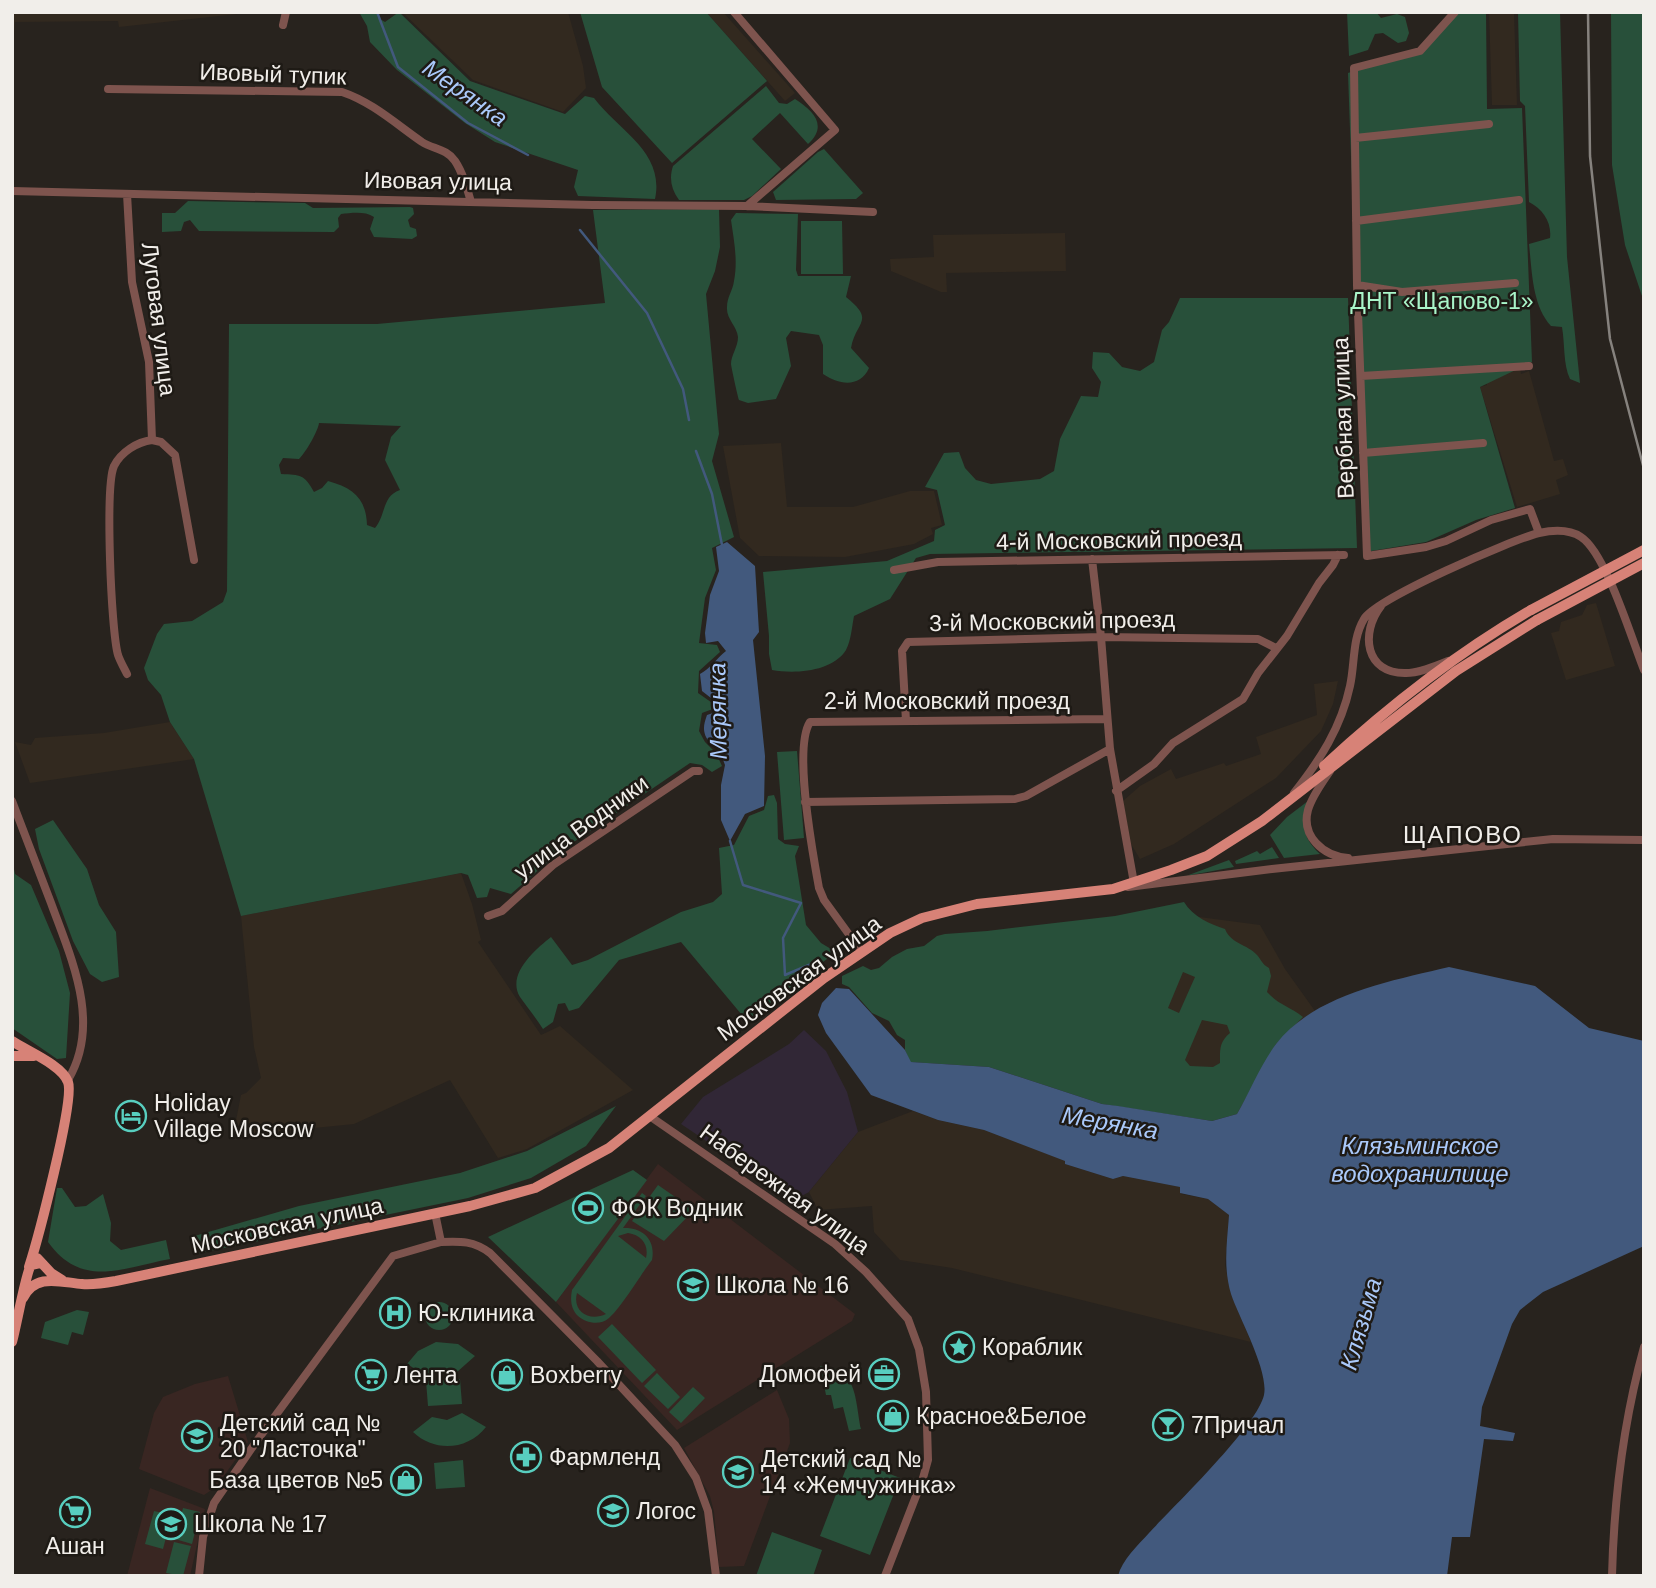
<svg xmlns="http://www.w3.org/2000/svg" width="1656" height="1588" font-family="Helvetica,sans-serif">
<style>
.commercial{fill:#312736}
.built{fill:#32291f}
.education{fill:#392622}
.green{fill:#28503a;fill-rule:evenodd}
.water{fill:#42597d}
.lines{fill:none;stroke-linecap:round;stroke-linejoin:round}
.stream{stroke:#42597d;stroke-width:2.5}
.minor{stroke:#7e544e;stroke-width:8}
.major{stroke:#d78277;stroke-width:10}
.rail{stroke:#86827e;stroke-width:2.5}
.major-bridge{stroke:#d78277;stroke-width:10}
.labels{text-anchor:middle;stroke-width:5;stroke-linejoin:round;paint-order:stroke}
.street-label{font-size:23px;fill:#f1eeea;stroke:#1e1a15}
.park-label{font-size:23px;fill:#a9f5c9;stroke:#1e1a15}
.poi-label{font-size:23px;fill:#f1eeea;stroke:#1e1a15;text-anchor:start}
.water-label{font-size:24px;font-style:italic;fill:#aac9fa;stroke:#1e1a15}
.neighbourhood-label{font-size:24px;letter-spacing:2px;fill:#f1eeea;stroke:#1e1a15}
</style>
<rect width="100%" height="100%" fill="#28231e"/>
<path class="commercial" d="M804 1030 826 1051 847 1092 858 1132 809 1192 794 1200 681 1124 703 1097 789 1044Z"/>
<path class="built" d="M12 12H255L119 27 118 21 15 22 14 34Z
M402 12H568L583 66 586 88 563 112 473 80Z
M706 12H723L795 93 785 101Z
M1489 12H1514L1517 105H1492Z
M1065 233 1066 271 946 273 947 292H941L891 271 890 259 934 257 933 235Z
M1520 368 1521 374 1529 371 1554 461 1563 459 1568 475 1556 480 1560 494 1517 507 1480 387 1487 385 1485 378Z
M781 443 787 507H853L910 491H934L942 525 931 528 933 534 914 544 845 557 759 556 740 538 723 446Z
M1596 603 1615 666 1566 680 1551 633 1559 631 1561 622 1582 615 1587 605Z
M1338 681 1333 704 1321 731 1276 778 1174 844 1140 859 1131 844 1123 801 1140 786 1171 769 1176 779 1224 763 1226 766 1261 754 1256 737 1317 715 1314 684Z
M170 722 194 759 30 783 15 742 31 745 35 738 104 733Z
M461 873 472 904 481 940 478 942 541 1035 560 1026 633 1090 527 1149 498 1158 450 1080 354 1124 233 1136 241 1095 246 1093 261 1078 254 1047 241 916Z
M1192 916 1260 925 1285 969 1315 1011 1349 1044 1237 1114 1102 1104Z
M913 1111 938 1120 984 1130 1066 1161 1065 1164 1113 1179 1123 1176 1181 1187V1194L1208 1199 1229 1215 1225 1265 1231 1294 1251 1342 952 1268 900 1260 874 1232 872 1206 818 1210 809 1192 858 1132Z"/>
<path class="education" d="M658 1164 855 1314 852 1321 677 1430 556 1302Z
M228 1376 248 1442 216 1487 204 1495 139 1469 154 1413 163 1397 195 1384Z
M777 1390 789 1419 790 1443 744 1566 719 1567 714 1512 710 1496 684 1448Z
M150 1488 205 1509 190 1576H127Z"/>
<path class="green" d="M359 12H376L378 18 385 22 399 12 470 81 565 114 585 96 594 98C619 131 665 152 655 199L578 196 574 187 578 170 495 142 465 123 397 70 370 42 367 26Z
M580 12H706L767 81 672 163 602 87Z
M1347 12H1376L1381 18 1397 14 1405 17 1409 33 1406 41 1398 43 1383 33 1375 34 1368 50 1349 56Z
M1452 12H1486L1487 109 1522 108 1532 362 1480 387 1515 508 1476 520 1426 542 1365 552 1348 73 1420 48Z
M1518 12H1560L1567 257 1580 383 1570 379C1563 364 1565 344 1562 327L1551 326C1532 305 1532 271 1529 244L1550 238C1552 223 1543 209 1529 202L1525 106 1520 101Z
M1611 12H1644V302L1625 245 1612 165Z
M766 86 779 103 787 104 795 99C814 111 828 126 808 144L780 113 752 139 781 169 752 196 744 200H679C671 189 669 178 673 166Z
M824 149 863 193 856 199 776 200 773 192 818 152Z
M188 201 305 203 313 208 410 207 413 208 414 214 408 220 410 227 416 229 417 236 412 239 374 237 370 229 374 217C365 211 352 213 341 214L338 218 339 227 334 232 199 231 190 220 184 222 181 231 162 232V213H175Z
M719 209 720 247 715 271 706 294 719 434 712 461 734 537 712 548 716 570 705 598 699 643 717 645 720 652 699 671 698 693 718 707 702 713 699 731 705 742 716 753 722 766 712 772 702 765 690 763 559 852 511 894 490 888 487 897 477 898 468 875 461 873 241 916 194 759 170 722 161 695 148 680 144 668 157 634 164 624 192 621 223 602 227 591 229 324H377L605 303 593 210ZM319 423 401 426 391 437 385 460 400 490C382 496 386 515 375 528L367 525C366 498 353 488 328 481L322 488 314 492C304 474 301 475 281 474L279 465 283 458 299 459C306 452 318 431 319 423Z
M736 213 798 214 796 270 798 276H851L846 297C876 321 856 321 851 348L869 368C860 388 839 385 823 374V345L819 335 791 331 786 338 791 366 776 399 748 403 739 400C738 398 731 366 731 364 731 355 738 347 738 337 737 326 726 319 727 307 727 297 733 290 734 281 738 260 734 241 731 220Z
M801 221H842L843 274H801Z
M1180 298H1348L1357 548 930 554 916 558 890 599 854 616C852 626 851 641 846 650 832 672 795 674 772 670L769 654V636L763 572 887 561 934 541 935 530 945 525 937 490 925 487 944 453 959 452 965 468 976 480 991 484 1040 479 1054 471 1060 439 1081 396 1098 397 1101 382 1092 368 1093 352 1109 353 1122 367 1140 371 1154 362 1162 330 1169 322Z
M797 751 804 838 784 840 777 752Z
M774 795 777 803 778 839 785 844 799 846 795 856 806 925 821 943 836 952 747 1021 681 942 619 960 579 1008 569 1011 565 1003 558 1004 553 1022 543 1029C536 1018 527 1007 520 997 506 974 536 949 551 937L572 965 588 960 681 912 713 902 722 894 719 848 734 845 749 816 764 810 768 796Z
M1308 801C1300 824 1303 838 1320 854L1284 858 1270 835 1287 817Z
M53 820 87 869 99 905 116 932 119 977 102 982 90 974 73 941 39 849 35 829Z
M1272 847 1279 858 1236 864 1235 861 1257 851 1260 854Z
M12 859 15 874 31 885 59 951 70 993 66 1058 57 1059 12 1028Z
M1229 860 1234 867 1186 876Z
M1184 902C1193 917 1210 924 1225 929 1231 944 1247 944 1257 955 1262 961 1262 964 1269 968L1271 976 1267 992C1280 1006 1289 1006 1303 1017L1276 1044 1237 1114 1212 1121 1102 1104 989 1067 910 1062 905 1050V1040L897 1035 889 1021 872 1013 849 987 842 984V976L863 966 871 970 879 968 892 957 907 949 924 946 937 936 945 934 987 931 1115 916ZM1183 972 1195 977 1179 1013 1168 1008ZM1202 1020 1227 1025 1230 1033C1219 1042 1220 1050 1220 1063L1213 1067 1190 1066 1185 1060Z
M616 1106 586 1146 531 1178 468 1198 195 1254 191 1237 299 1206 460 1173 527 1151Z
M633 1170 647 1180 556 1302 488 1237Z
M658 1185 694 1210 664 1241 632 1221Z
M57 1188H62L75 1207 86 1206 103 1194 111 1223 110 1241 121 1250 166 1240 170 1259C122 1268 82 1289 48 1242Z
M642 1193 646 1196 623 1228C643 1227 656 1240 652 1260 641 1274 621 1308 609 1318 600 1326 586 1323 578 1316 571 1309 570 1300 572 1290ZM628 1233C642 1235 649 1245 646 1258L618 1236ZM577 1293 606 1314C589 1322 572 1311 577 1293Z
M425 1316a14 14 0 1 1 28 0a14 14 0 1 1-28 0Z
M77 1310 89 1312 83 1335 72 1332 68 1345 41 1338 45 1322Z
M612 1324 656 1370 642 1383 598 1337Z
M436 1342 458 1344 475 1356 457 1372 440 1368 425 1375 407 1364 418 1351Z
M820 1366C858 1367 855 1400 861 1429L849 1431 843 1407 834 1409 831 1395H826Z
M657 1373 680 1397 668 1409 644 1386Z
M460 1379 462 1404 428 1406 426 1381Z
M693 1387 705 1398 681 1423 669 1412Z
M462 1413 486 1427C467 1451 434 1452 413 1432L432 1417 447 1420Z
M850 1458 900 1478 870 1555 820 1536Z
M463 1460 465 1487 436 1489 434 1463Z
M183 1508 200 1512 192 1544 175 1539Z
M154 1511 172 1515 163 1549 145 1544Z
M772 1532 822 1550 813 1576H756Z
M174 1542 191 1546 183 1576 166 1573Z"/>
<path class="water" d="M727 542 755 566 759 632 753 640 765 756 764 806 745 814 730 841 721 820V785L725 765 716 741 710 743C702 733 703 726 707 715L725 709 702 691 700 674C710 669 717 658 726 651L718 641 706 643 705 633 710 595 719 571 716 547Z
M1449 967 1535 986 1589 1028 1644 1041V1246L1543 1292 1520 1310 1512 1324 1482 1407 1480 1426 1515 1433 1513 1441 1484 1439 1470 1537H1452L1447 1576H1118C1122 1560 1138 1545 1149 1533 1175 1505 1257 1426 1264 1395 1269 1371 1239 1318 1231 1294 1223 1267 1227 1243 1229 1215L1208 1199 1180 1193V1187L1123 1176 1113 1179 1065 1164V1161L984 1130 938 1120 871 1095 826 1033 818 1015 822 1003 836 988 849 989 905 1050 911 1062 989 1067 1102 1104 1118 1106 1212 1121 1237 1114C1250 1091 1261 1064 1276 1044 1315 994 1391 981 1449 967Z"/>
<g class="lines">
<path class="stream" d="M377 12 398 67 468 123 528 155
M580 230 647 313 683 389 689 420
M696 451 712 494 722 545
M730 841 743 885 801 903 783 938 785 975 816 962"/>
<path class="minor" d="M734 12 835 130 747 206
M1455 12 1420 51 1354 68 1357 285 1367 556 1426 547 1446 541 1491 520 1530 509 1539 533
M283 25 286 12
M108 89 342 92C372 102 396 124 422 142 433 149 447 149 455 161 463 173 467 188 471 202
M1355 138 1489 124
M12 191 593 205 747 206 873 212
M127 194 132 282 149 362 152 440 161 442 175 455 194 560
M1356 221 1519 200
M1357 285 1402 292 1515 283
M1361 376 1529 366
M1363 453 1483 443
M1092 559 1101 637 1110 749 1134 883
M894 570 938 562 1344 555
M1381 606C1360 633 1365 674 1406 673 1420 673 1435 666 1448 661
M127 674C124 668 120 661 118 655 111 631 105 486 114 466 121 452 137 442 152 440
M906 721 902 651 908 642 1101 637 1258 639 1276 648
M1330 771C1322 783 1312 796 1308 810 1301 836 1323 856 1348 858
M1116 791 1154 764 1173 743 1243 699 1258 673 1287 636 1319 583 1333 565 1338 555
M1294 793C1320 760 1341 728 1350 686 1355 664 1352 639 1364 619 1377 598 1511 540 1539 533 1553 530 1569 529 1581 537 1606 553 1632 640 1644 670
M12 801C25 835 38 869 51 903 71 958 102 1023 68 1080
M805 802 1015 799 1026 796 1110 749
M1128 887 1272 869 1553 839 1644 840
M488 916 502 911 553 865 693 771H699
M861 951 824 900 819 888C813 855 793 748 810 722L1107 719
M651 1117 835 1244 866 1272 908 1319 919 1349 926 1392 928 1460 923 1478 885 1576
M435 1213 441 1242C461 1241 474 1241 490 1253L597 1361 675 1445 696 1478 708 1511 716 1576
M199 1576 203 1537 214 1503 256 1442 393 1256 441 1242
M1612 1576C1614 1498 1623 1423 1644 1347"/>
<path class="major" d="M1324 766C1389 706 1455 654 1531 610
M12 1041C27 1051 62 1065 68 1082 75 1100 37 1242 29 1267
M12 1056H34
M37 1258 51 1273 62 1280
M23 1298C35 1273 60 1282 82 1284 94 1285 105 1283 116 1281L470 1206 535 1188 609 1148 824 978 890 933 922 918 977 904 1113 889 1171 870 1207 856 1262 821 1456 671 1537 620
M12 1342C16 1328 26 1272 31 1265L40 1263"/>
<path class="rail" d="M1588 12 1590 156 1610 339 1644 469"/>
<path class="major-bridge" d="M1531 610 1644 550
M1537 620 1644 563"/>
</g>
<defs>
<g id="hotel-ring" transform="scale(1.575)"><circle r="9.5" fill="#1e1a15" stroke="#58cebf" stroke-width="1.5"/><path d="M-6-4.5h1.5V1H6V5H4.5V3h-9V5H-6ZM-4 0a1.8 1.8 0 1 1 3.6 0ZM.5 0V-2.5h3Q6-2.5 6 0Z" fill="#58cebf"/></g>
<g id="stadium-ring" transform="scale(1.575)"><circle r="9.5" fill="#1e1a15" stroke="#58cebf" stroke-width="1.5"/><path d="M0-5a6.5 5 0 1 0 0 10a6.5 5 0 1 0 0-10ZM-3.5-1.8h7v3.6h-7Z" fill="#58cebf"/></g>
<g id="school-ring" transform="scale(1.575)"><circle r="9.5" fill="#1e1a15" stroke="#58cebf" stroke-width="1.5"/><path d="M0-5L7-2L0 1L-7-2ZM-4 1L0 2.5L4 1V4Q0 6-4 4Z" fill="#58cebf"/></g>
<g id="hospital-ring" transform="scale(1.575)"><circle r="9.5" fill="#1e1a15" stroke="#58cebf" stroke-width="1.5"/><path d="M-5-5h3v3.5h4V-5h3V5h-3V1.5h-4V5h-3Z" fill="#58cebf"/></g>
<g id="sight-ring" transform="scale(1.575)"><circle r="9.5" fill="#1e1a15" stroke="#58cebf" stroke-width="1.5"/><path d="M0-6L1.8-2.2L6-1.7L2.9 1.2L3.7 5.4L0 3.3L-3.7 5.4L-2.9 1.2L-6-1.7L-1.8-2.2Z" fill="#58cebf"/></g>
<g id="office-ring" transform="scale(1.575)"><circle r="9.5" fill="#1e1a15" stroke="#58cebf" stroke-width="1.5"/><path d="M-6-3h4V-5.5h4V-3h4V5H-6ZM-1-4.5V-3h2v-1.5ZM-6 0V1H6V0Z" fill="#58cebf"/></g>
<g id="supermarket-ring" transform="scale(1.575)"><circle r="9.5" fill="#1e1a15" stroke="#58cebf" stroke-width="1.5"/><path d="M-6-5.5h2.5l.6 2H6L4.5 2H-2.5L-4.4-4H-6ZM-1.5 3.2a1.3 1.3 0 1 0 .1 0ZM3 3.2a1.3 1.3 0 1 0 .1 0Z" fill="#58cebf"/></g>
<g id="shop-ring" transform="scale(1.575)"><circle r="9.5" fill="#1e1a15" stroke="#58cebf" stroke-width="1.5"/><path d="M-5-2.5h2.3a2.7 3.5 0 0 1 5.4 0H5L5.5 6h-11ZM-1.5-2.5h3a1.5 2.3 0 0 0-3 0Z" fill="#58cebf"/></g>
<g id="bar-ring" transform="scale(1.575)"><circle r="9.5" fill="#1e1a15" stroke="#58cebf" stroke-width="1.5"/><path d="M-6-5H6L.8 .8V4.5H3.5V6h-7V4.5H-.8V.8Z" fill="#58cebf"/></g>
<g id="pharmacy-ring" transform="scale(1.575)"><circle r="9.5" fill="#1e1a15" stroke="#58cebf" stroke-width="1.5"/><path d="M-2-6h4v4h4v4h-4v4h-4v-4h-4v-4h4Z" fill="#58cebf"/></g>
</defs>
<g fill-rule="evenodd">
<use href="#hotel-ring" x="131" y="1116"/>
<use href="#stadium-ring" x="588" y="1208"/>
<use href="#school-ring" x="693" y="1285"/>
<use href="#hospital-ring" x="395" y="1313"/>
<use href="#sight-ring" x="959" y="1347"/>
<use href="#office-ring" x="884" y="1374"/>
<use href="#supermarket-ring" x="371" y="1375"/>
<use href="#shop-ring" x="507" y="1375"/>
<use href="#shop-ring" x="893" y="1416"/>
<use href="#bar-ring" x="1168" y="1425"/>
<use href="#school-ring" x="197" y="1436"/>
<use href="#pharmacy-ring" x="526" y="1457"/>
<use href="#school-ring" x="738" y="1472"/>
<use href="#shop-ring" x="406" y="1480"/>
<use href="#school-ring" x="613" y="1511"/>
<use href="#supermarket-ring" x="75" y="1512"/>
<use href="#school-ring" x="171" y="1524"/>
</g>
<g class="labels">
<g class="street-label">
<text transform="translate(273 74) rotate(2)" y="8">Ивовый тупик</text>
<text transform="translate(438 181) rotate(1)" y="8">Ивовая улица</text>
<text transform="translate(159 319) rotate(83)" y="8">Луговая улица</text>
<text transform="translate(1343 418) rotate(-92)" y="8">Вербная улица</text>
<text transform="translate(1119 540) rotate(-1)" y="8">4-й Московский проезд</text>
<text transform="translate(1052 621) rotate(-1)" y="8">3-й Московский проезд</text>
<text x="947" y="709">2-й Московский проезд</text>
<text transform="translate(581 827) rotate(-36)" y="8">улица Водники</text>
<text transform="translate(799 978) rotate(-36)" y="8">Московская улица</text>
<text transform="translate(785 1189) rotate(36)" y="8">Набережная улица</text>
<text transform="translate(287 1225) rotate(-12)" y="8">Московская улица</text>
</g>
<g class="park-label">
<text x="1442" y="309">ДНТ «Щапово-1»</text>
</g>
<g class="poi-label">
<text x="154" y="1111">Holiday<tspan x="154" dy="26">Village Moscow</tspan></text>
<text x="611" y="1216">ФОК Водник</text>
<text x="716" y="1293">Школа № 16</text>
<text x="418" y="1321">Ю-клиника</text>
<text x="982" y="1355">Кораблик</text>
<text x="861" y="1382" text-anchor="end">Домофей</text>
<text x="394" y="1383">Лента</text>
<text x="530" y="1383">Boxberry</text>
<text x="916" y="1424">Красное&amp;Белое</text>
<text x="220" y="1431">Детский сад №<tspan x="220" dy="26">20 "Ласточка"</tspan></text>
<text x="1191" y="1433">7Причал</text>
<text x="549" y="1465">Фармленд</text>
<text x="761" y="1467">Детский сад №<tspan x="761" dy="26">14 «Жемчужинка»</tspan></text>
<text x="383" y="1488" text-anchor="end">База цветов №5</text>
<text x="636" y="1519">Логос</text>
<text x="194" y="1532">Школа № 17</text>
<text x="75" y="1554" text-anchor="middle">Ашан</text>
</g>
<g class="water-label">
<text transform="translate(465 93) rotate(35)" y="8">Мерянка</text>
<text transform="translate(718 711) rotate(-91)" y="8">Мерянка</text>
<text transform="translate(1110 1123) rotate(10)" y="8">Мерянка</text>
<text x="1420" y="1154">Клязьминское<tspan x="1420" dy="28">водохранилище</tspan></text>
<text transform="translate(1361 1324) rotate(-74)" y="8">Клязьма</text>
</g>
<g class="neighbourhood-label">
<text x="1463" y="843">ЩАПОВО</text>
</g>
</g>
<rect width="1656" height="1588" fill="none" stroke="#f1eeea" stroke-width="28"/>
</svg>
